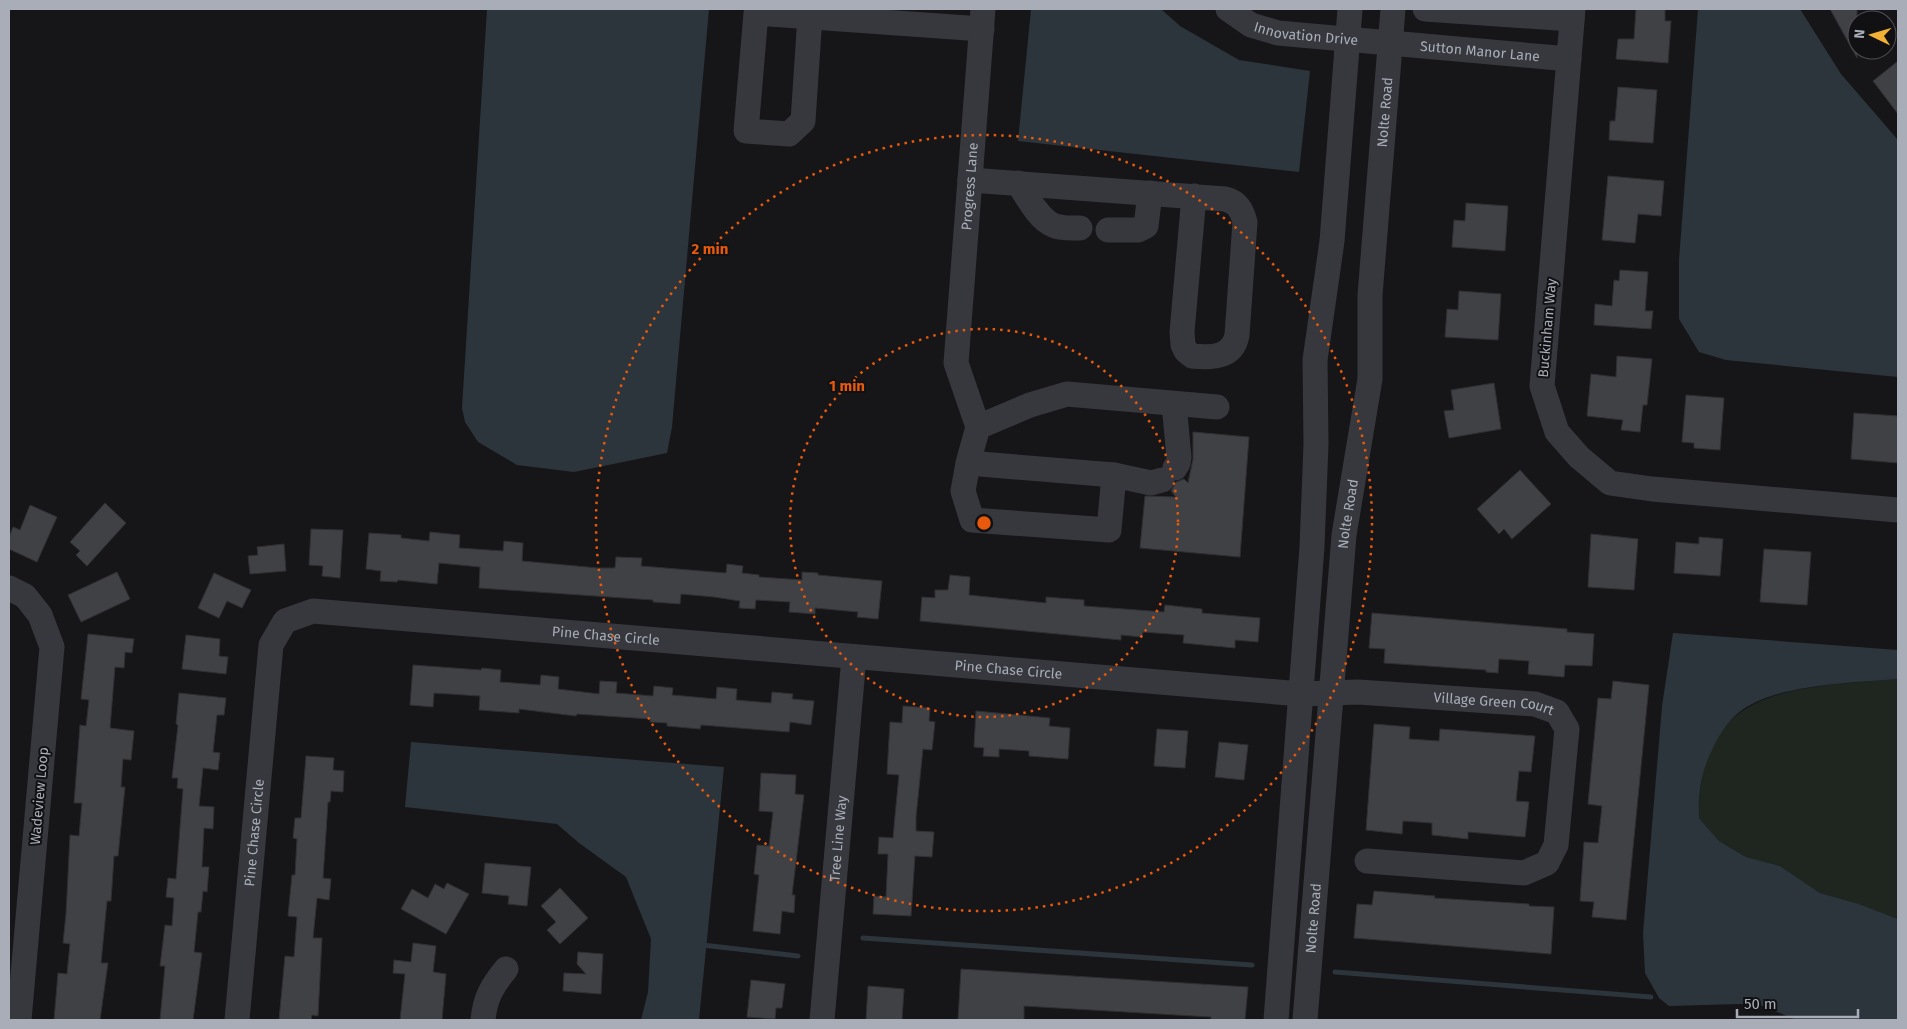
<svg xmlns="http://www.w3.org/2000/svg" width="1907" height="1029" font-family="'Fira Sans',sans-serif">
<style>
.green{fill:#1e261f}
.water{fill:#2c353c}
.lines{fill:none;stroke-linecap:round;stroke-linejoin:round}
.stream{stroke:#2c353c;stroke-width:5}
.building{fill:#404145;stroke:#303034}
.minor{stroke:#37383d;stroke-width:25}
.ring{fill:none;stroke:#e8590c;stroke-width:2.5;stroke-dasharray:2.5 5}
.labels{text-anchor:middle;stroke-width:4;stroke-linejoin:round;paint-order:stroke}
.street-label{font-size:14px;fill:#a8adb8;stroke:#111113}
.centre{fill:#e8590c;stroke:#111113;stroke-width:2.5}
.ring-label{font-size:15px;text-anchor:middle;font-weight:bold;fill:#e8590c;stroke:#111113;stroke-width:4;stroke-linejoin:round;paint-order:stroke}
</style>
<rect width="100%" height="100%" fill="#161618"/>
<path class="green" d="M1898 679V919L1859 904 1820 893 1780 866 1746 857 1719 841 1699 818C1697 684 1796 688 1898 679Z"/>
<path class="water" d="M487 9H709L672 427 667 453 574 472 517 465 478 442 465 422 462 408Z
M1031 9H1161L1180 26 1239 60 1310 71 1299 172 1018 141Z
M1698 9H1800L1841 74 1898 140V377L1726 360 1699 352 1679 319V260Z
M1673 633 1898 650V679C1853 683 1771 684 1737 714 1726 724 1719 735 1713 748 1701 771 1698 793 1699 818L1719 841 1746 857 1780 866 1820 893 1859 904 1898 919V1020H1796L1763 1006 1740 1004 1669 1006 1659 998 1645 973 1643 933 1662 706Z
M411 742 724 767 699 1020H641L648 992 651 939 626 877 579 843 557 824 405 807Z"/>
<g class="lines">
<path class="stream" d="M863 938 1252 965
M702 945 798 956
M1335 972 1651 997"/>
</g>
<path class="building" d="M1636 9H1665V21H1671L1668 63 1616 59 1618 39H1634Z
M1830 9H1857V58Z
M1898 61V114L1873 81Z
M1618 87 1657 90 1653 143 1609 140 1610 121H1615Z
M1608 176 1664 181 1661 216 1638 214 1635 243 1602 240Z
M1466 203 1508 206 1505 251 1452 247 1454 220 1465 221Z
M1620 270 1648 272 1645 311H1653L1651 329 1594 325 1595 304 1612 306 1614 280 1619 281Z
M1459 291 1501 294 1498 340 1445 337 1447 309 1458 310Z
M1617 356 1652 359 1647 405H1643L1640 432 1621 430 1623 420 1587 416 1591 374 1616 377Z
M1494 383 1501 429 1449 438 1444 411 1454 410 1451 390Z
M1686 395 1724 398 1720 450 1694 448V443L1682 442Z
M1854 413 1898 416V463L1851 459Z
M1193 432 1249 437 1240 557 1140 548 1145 496 1176 497 1171 491 1176 482 1184 479 1188 483 1193 459Z
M1520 470 1551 504 1512 539 1504 529 1499 534 1477 509Z
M105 503 126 523 87 566 76 555 80 551 70 542Z
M30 505 57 517 37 562 9 549V537L13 527 20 530Z
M311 529 343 530 340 578 322 576 323 566 309 565Z
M430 532 460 535 459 548 503 551 504 541 523 543 522 561 598 568H615L616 557 642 558 641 566 726 573 727 564 743 566 742 573 759 575V577L802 580V572L818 573V575L882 581 878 619 857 617 858 612 815 608V614L789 612 790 602 756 600 755 609 739 608 740 601 714 597 681 594 680 604 653 602V600L479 588 480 567 439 563 437 584 398 580 397 582 380 581 381 571 366 569 369 533 401 535V538L429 541Z
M1591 534 1638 539 1634 590 1588 587Z
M1699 537 1723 539 1720 576 1674 573 1676 542 1699 544Z
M284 544 286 571 250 574 248 556 258 555 257 547Z
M1764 549 1811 552 1807 605 1760 602Z
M117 572 130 599 81 622 68 595Z
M214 573 251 590 242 608 227 601 219 618 198 608Z
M950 575 970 577 969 595 1046 603V597L1084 600V606L1164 612 1165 605 1202 609V613L1260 618 1258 642 1235 640V648L1183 643 1184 635 1143 632 1142 637 1121 635V640L920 621 922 597 935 598V590H948Z
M1372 613 1567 629V632L1594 634 1592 666 1565 665 1564 677 1528 674 1529 661 1499 659 1498 673 1486 672V670L1384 663 1385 649 1369 648Z
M88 634 134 639 132 653 125 652 124 668 115 667 110 728 134 731 131 760 123 759 121 787H125L118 856H114L111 901H107L101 963H108L100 1020H54L58 973 67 974 70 944 63 943 66 914 70 835 79 836 82 803H74L80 725 86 726 89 700 81 699Z
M186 635 220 639 219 656 228 657 226 674 182 669Z
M413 665 481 670 482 668 501 670 500 682 540 685 541 675 559 677 558 689 599 694 600 681 617 682 616 693 653 696 654 686 673 688 672 695 716 699 717 687 737 689 736 700 771 703 772 692 793 694 792 699 814 701 811 725 790 722 789 732 701 725 700 729 667 726V723L650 722V719L577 714 576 716 519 709V713L479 710 480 696 434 693 433 707 410 705Z
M1613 681 1649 685 1626 920 1592 917 1594 902 1580 901 1584 842 1598 843 1602 806 1588 804 1598 698 1611 699Z
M179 693 226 698 224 715H217L213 752 220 753 218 770 203 768 199 806 214 807 213 829 204 828 202 867H209L207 892 203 891 201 912H198L194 952 202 953 193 1020H160L165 966H160L165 925 172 926 174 898 166 897 168 878 176 879 183 789 177 788 178 778H172L178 725 176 724Z
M903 706 930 708 929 721 935 722 932 750 923 749 916 817V831L934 832 932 857 915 856 911 916 873 914 874 896 886 897 888 854H878L879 837 893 838 895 816 899 775 887 774 890 722 902 723Z
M976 711 1050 718 1049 726 1070 728 1068 759 1029 756V751L999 749V757L983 756 984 748 974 747Z
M1374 724 1410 727 1409 739 1439 741 1440 729 1535 736 1531 772 1519 771 1516 801 1529 802 1525 837 1468 832V839L1432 835V823L1403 821 1402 834 1366 830Z
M1157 729 1188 731 1185 768 1154 766Z
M1219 742 1248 745 1244 780 1215 777Z
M306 756 334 758 333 770 344 771 343 792 331 791 330 802H328L323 878 331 879 329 900 317 898 313 938H322L318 1016 312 1015 311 1020H279L285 956 294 957 297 917 288 916 292 875H295L297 839 293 838 295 818H301Z
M761 773 796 775 795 794 804 795 792 895H795L794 913 782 911 780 934 753 931 759 875 754 874 757 845 769 846 773 812 759 811Z
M485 863 531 867 527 906 508 904 509 896 482 893Z
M447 883 469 894 446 934 401 909 412 889 428 898 435 884 444 889Z
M560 888 588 918 560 944 547 930 556 922 541 906Z
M1374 891 1435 896 1434 898 1529 904V906L1554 907 1551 954 1354 938 1357 904 1372 905Z
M413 943 436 946 433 972 446 974 442 1020H400L405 974 393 973 394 960 411 962Z
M578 952 603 954 601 994 563 991 564 973 586 974 577 964Z
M961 969 1248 987 1245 1020H1211V1017L1024 1006V1020H958Z
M751 980 785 984 782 1008H776L775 1019 747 1017Z
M868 986 904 989 902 1020H866Z"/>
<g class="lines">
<g class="minor">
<path id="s1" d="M1228 9 1251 25 1278 33 1569 59"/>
<path d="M1425 9 1572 19"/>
<path d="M1573 9 1542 386 1557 432 1579 457 1610 483 1652 489 1898 510"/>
<path d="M810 16 803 121 789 134 746 131 756 13 982 29"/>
<path d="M970 180 1225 199C1238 202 1242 211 1245 222L1237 335C1233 358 1211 358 1192 356L1186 351 1183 345 1182 332 1194 196"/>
<path d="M1018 183C1027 196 1038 219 1053 225 1061 229 1072 228 1080 228"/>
<path d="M1108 230H1138L1146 226 1150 193"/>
<path d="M1174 404 1179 457 1178 463 1175 468"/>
<path d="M978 427 1030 405 1067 394 1217 407"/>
<path id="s2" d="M968 463 1114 475 1109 530 972 520 963 491 968 463 978 427 956 363 983 9"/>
<path d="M1114 475 1151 483 1162 480"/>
<path d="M9 588 25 596 40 615 52 647 19 1020"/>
<path id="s3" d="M237 1020 271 645 285 621 313 611 1301 694 1358 692 1535 704 1557 712 1567 729 1556 845 1547 863 1524 873 1367 861"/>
<path d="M483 1020C485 998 492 986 506 969"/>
<path id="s4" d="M822 1020 854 657"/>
<path d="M1276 1020 1312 547 1316 444 1315 360 1332 241 1350 9"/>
<path id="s5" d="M1305 1020 1344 535 1370 379V295L1393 9"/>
</g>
</g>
<g class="ring">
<circle cx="984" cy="523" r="194"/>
<circle cx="984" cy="523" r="388"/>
</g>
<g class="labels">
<g class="street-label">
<text dy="5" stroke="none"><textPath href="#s1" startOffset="84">Innovation Drive</textPath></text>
<text dy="5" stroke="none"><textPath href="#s1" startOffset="259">Sutton Manor Lane</textPath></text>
<text dy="5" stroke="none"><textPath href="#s5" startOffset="912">Nolte Road</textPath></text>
<text dy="5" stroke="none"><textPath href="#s2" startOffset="680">Progress Lane</textPath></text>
<text transform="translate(1547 328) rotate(-85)" y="5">Buckinham Way</text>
<text dy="5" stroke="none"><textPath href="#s5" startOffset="508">Nolte Road</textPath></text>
<text dy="5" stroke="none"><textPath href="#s3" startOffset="728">Pine Chase Circle</textPath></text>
<text dy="5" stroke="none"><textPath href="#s3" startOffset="1132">Pine Chase Circle</textPath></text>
<text dy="5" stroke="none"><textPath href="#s3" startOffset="1619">Village Green Court</textPath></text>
<text transform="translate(39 796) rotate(-85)" y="5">Wadeview Loop</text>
<text dy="5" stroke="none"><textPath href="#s3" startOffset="188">Pine Chase Circle</textPath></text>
<text dy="5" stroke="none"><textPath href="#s4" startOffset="182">Tree Line Way</textPath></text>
<text dy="5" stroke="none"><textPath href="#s5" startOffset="102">Nolte Road</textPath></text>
</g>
</g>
<circle cx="984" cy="523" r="8" class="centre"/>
<g class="ring-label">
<text x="710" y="254">2 min</text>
<text x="847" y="391">1 min</text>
</g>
<rect width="1907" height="1029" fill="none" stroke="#a8adb8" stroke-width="20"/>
<g transform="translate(1872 35) rotate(275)"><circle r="24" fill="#111113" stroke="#4d4f55"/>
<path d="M0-4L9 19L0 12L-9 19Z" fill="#f2b134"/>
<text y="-8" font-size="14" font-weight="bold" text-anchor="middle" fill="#a8adb8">N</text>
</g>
<path d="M1737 1009v8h121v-8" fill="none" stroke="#a8adb8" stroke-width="2.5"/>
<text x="1744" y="1009" font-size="15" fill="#a8adb8" stroke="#111113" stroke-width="4" paint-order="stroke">50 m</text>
</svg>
